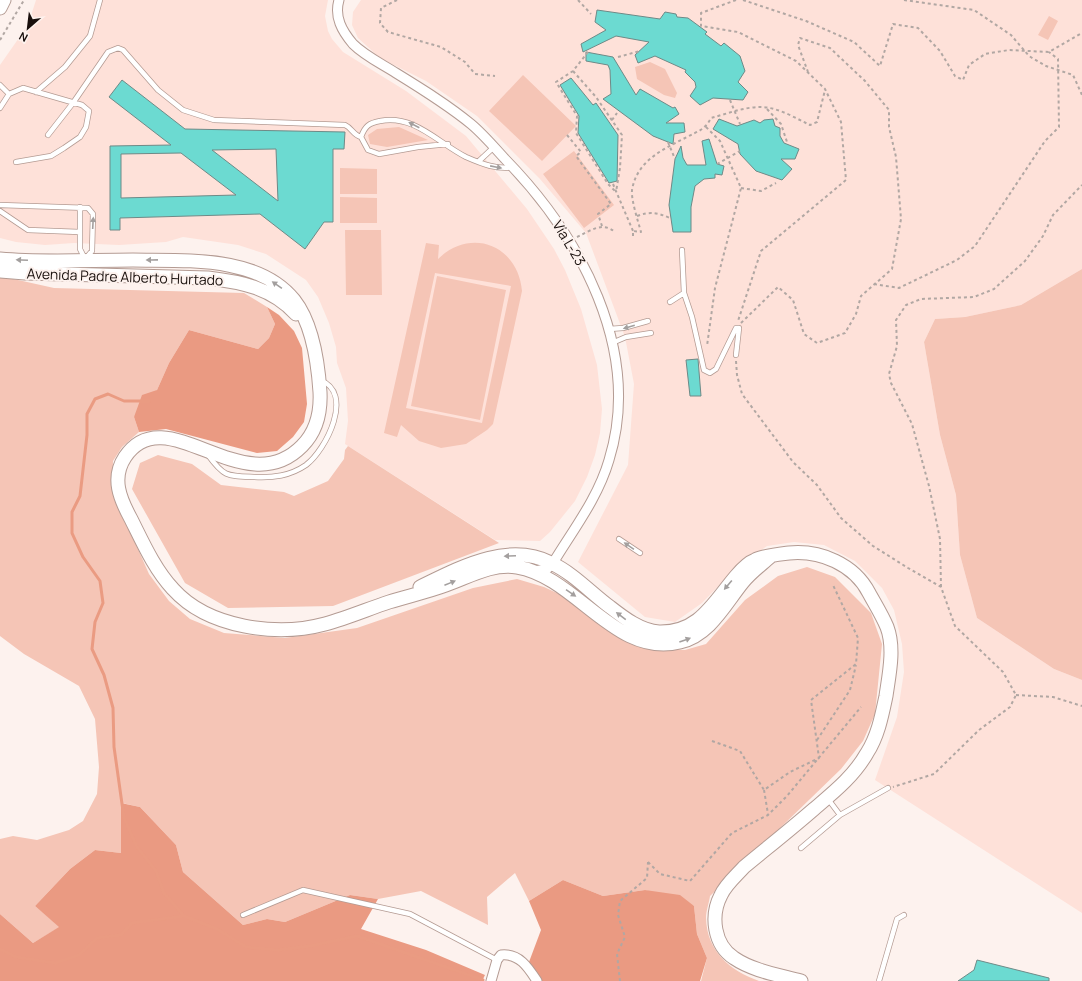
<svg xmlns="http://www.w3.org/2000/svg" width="1082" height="981" font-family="Manrope,sans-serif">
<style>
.built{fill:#fee1d9}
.green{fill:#f5c5b6;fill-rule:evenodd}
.forest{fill:#ea9a82}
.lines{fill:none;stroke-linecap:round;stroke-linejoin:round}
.stream{stroke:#ea9b82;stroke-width:3}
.building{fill:#6cdad1;stroke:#6e8a87;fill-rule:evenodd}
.lane-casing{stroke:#b49b93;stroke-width:6}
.street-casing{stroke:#b49b93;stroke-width:11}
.secondary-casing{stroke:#b49b93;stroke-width:15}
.path{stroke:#b1a7a3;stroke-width:2;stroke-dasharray:3 3;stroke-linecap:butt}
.lane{stroke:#fff;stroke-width:4.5}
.street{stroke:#fff;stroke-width:9}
.secondary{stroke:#fff;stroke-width:13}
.path-bridge{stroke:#b1a7a3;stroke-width:2;stroke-dasharray:3 3;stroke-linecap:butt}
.oneway{fill:#a39f9e}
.labels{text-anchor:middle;stroke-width:4;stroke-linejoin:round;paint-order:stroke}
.street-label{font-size:14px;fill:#180f0c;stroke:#fdf2ee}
</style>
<rect width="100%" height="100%" fill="#fdf2ee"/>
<path class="built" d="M36 0H328L325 16 328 31 332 39 343 52 406 91 466 136 527 209 554 249 565 270 581 309 597 365 602 409 600 433 595 455 587 477 575 501 550 532 540 541 495 540 345 444 348 421 346 388 337 363 336 347 329 323 318 297 306 280 266 254 238 245 183 237 166 242 119 245 74 243 45 245 16 242 0 238V65L28 25Z
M361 0H1082V269L1021 305 965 317 935 319 924 342 940 435 956 495 960 555 977 618 1054 669 1082 680V913L875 780 897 717 904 672 902 644 894 610 882 588 855 561 824 545 794 542 767 546 736 568 702 603 675 622 645 617 578 562 628 465 634 384 625 337 586 233 540 179 477 116 426 81 380 58 358 38 352 25 353 12Z"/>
<path class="green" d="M1049 16 1058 21 1048 40 1038 35Z
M650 62 665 69 677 93 675 98 664 95 637 79 635 67Z
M523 75 576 126 542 161 489 111Z
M399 127 428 140 387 147 370 144 368 135 377 129Z
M574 151 614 205 584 228 543 174Z
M340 168 377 169V194H340Z
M340 197 377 198V223H340Z
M345 230H381L382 295H346Z
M426 243 439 245 438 259C471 227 518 245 522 291L493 424 487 430 466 444 441 448 419 441 401 425 397 437 384 433ZM435 273 511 286 482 423 406 408Z
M1082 269V680L1054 669 977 618 960 555 956 495 940 435 924 342 935 319 965 317 1021 305Z
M0 276 54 288 244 293 267 307 275 324 269 338 258 349 189 330 169 363 157 390 134 417 139 432 122 447 113 461 112 490 149 574 169 601 190 619 224 633 285 638 357 628 473 588 517 579 544 587 574 601 622 639 652 649 685 650 706 644 745 600 778 576 807 567 835 577 871 613 882 644 875 714 863 741 841 769 710 896C709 903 706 911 706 918 707 951 729 970 759 981H701L707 958 697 934 694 906 645 890 603 896 563 880 529 901 515 873 487 897 488 925 421 891 378 899 350 895 285 922 267 919 243 925 183 872 176 845 140 807 122 803 121 853 95 850 70 869 35 906 60 927 33 943 0 914V839L13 836 37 840 69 830 83 821 97 794 99 767 95 719 79 686 24 654 0 636Z
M437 276 506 290 480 420 411 406Z
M348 446 499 543 333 606 228 608 185 583 132 489 140 463 158 455 192 464 221 485 284 492 294 496 328 481 344 459 345 450Z"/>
<path class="forest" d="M267 307 279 315 294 331 302 348 307 404 304 422 293 437 277 451 257 453 166 429 139 432 134 417 142 395 157 390 169 363 189 330 258 349 269 338 275 324Z
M121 803 140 807 176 845 183 872 243 925 267 919 285 922 350 895 378 899 361 929 426 950 485 975 482 981H0V914L33 943 59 927 35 906 70 869 95 850 121 853Z
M563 880 603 896 645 890 680 895 694 906 697 934 707 958 700 981H542L529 962 541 930 529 901Z"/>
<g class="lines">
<path class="stream" d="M149 401H124L108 394 95 399 87 414V435L80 496 72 512V533L83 557 100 581 103 603 95 622 92 649 104 675 113 708 114 747 124 818 137 847 156 871 164 893 184 916
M0 949 16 957 55 963 79 955 97 938 121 935 132 923 184 916 217 929 246 947 278 950 310 946 357 936 483 980"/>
</g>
<path class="building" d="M597 10 660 19 665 12 676 14 677 17 688 18 707 32 705 34 721 46 724 43 740 56 745 71 738 82 748 92 743 100 713 98 700 105 690 96 696 87 695 82 685 72 686 70 655 56 638 63 635 55 649 42 616 36 583 52 581 44 606 30 595 22Z
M586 52 613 57 636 95 640 89 673 108 675 107 679 114 666 123H684L685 132 674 134 673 144 653 136 603 99 611 94 610 70 608 65 586 61Z
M571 78 593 105 596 103 618 135 617 181 609 183 578 133 579 116 560 85Z
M122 80 185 129 345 132 344 149H333V222H324L305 249 260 214 120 218V230H110V146L171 145 109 97ZM276 149 278 201 212 150ZM181 153 236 195 121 198V154Z
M719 119 737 126 754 120 760 123 764 120 773 119 775 126 780 128V136L784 143 799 149 795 159H781L792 169 782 180 756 171 740 154 738 144 713 129Z
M709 139 717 164 724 166 722 175 715 174V178L704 179 695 186 691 207V232H673L669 205 675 159 681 146 683 158 687 165H706L702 141Z
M698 359 701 396H690L686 360Z
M977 960 1049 978V981H958L974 970Z"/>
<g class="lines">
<g class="lane-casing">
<path id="lane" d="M0 85 9 94
M36 92 65 67 90 36 100 0
M0 108 9 94 23 88 82 105 89 111 86 127 80 137 64 148 51 156 16 162
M48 135 73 103 108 52 118 48 123 50 158 90 183 110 214 120 345 125C352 128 353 135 361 137
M448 144 418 147 379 154 368 150 361 137C365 126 369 123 380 121 414 114 438 143 466 157 482 164 497 170 514 167
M479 161 494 147
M0 205 88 208 93 214 92 251 86 258
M80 207V249L85 259
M0 211 28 230 80 232
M684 293 692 317 704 370 710 373 716 369 736 328H739L736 355
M670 302 684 293 682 250
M609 329 623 328 648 321
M612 343 626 337 651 333
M208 455C224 477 227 476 254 477 273 478 290 476 306 465 326 450 355 393 320 380
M619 539 640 553
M828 799 840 815 888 788
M801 848 840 815
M243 915 303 890 410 914 497 960
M879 981 897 919 904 915"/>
</g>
<g class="street-casing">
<path id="street" d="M339 0C334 17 342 31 353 44 365 56 382 64 396 73 422 89 448 105 471 124 483 134 494 147 505 159 580 236 643 350 609 460 598 498 573 530 553 563L547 569 534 571
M491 981 497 960 501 955C519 953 528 967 537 981"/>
</g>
<g class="secondary-casing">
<path id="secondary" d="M0 8 4 0
M0 259C44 263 89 260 133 260 184 261 258 255 294 300 313 324 318 362 320 392 321 412 317 431 302 446 244 505 166 396 125 457 111 478 120 499 131 519 143 543 155 570 173 589 208 628 277 637 325 624 347 618 368 609 389 602 408 596 427 592 446 585 469 577 491 563 517 567 577 577 615 658 680 642 710 635 725 604 743 582 751 572 761 565 770 557
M0 271 25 273 208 278C242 282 272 288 296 314
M420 587C459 568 508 541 551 563 573 573 591 593 610 607 624 618 641 631 659 632 699 633 713 603 736 576 741 570 747 563 755 560 762 556 781 554 789 553 820 550 854 564 869 593 875 604 882 615 887 627 895 648 889 675 886 696 882 715 878 736 867 753 854 776 834 792 814 809 791 829 767 848 744 867 736 876 726 884 721 895 710 916 714 945 734 958 753 971 779 975 801 981"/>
</g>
<path class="path" d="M397 0 381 8 380 23 388 32 441 47 465 62 475 74 495 76
M578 0 591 14
M736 0 701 13V26L738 32 796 61 825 89 841 122 846 180 761 251 738 321
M743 0 806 21 854 42 880 66 893 24 918 28 940 51 955 76 963 80 969 65 985 54 1009 50 1049 52 1082 33
M904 0 974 10 1011 35 1029 56 1046 66 1073 75 1082 95
M0 40 24 0
M588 52 573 71 556 82 577 116 576 133 608 184 616 192
M618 57 640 51
M573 71 596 97 622 135 620 168 616 192
M767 109 781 124 787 142
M612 120 617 113
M706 127 720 141 741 188 715 288 707 346
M567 135 581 152 576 156 611 204 598 214 602 226
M613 184 633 231
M741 188 761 191 776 183
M637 216C650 211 658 213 670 218
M633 236V231L641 232C638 221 631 200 632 190 637 160 664 149 687 137 698 131 705 130 711 118 726 114 744 107 760 107 778 107 795 118 810 125L817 122 825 90
M577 237C590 231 602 221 615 232
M874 284 899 288 957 260 975 246 1045 141 1059 127 1058 59 1049 52
M741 323 778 287 793 300 804 334 817 343 845 333 856 314 861 296 892 269 901 219 896 157 889 127V110L865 81 830 48 800 38 798 45 808 72
M736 361 737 375 742 394 793 462 817 485 841 518 873 546 908 568 941 587 955 626 1003 672 1016 695 1010 707 979 730 934 774 893 787
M941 587 940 539 929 486 912 424 891 383 889 374 897 346 896 320 906 305 921 299 974 297 994 289 1025 261 1043 236 1053 215 1082 185
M1016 695 1053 697 1082 706
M817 740 850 690 856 665
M712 741 740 751 764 790 790 772 819 758 811 700 856 664 858 638 833 585
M764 790 768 814
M648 862 660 874 690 881 732 833 768 815 787 796 861 707
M620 981 617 954 625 937 618 915 620 901 647 878 648 862"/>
<use href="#lane" class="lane"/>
<use href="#street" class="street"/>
<use href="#secondary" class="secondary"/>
<path class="path-bridge" d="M730 100 740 124
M668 142 675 159
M717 164 740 151"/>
</g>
<defs><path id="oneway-solid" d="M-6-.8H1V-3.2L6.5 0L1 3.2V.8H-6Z"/></defs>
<g class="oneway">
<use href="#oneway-solid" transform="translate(414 125) rotate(-153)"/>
<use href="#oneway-solid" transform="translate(496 167) rotate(11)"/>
<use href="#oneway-solid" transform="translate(93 223) rotate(-87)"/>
<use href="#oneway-solid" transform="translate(22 260) rotate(-177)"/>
<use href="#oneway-solid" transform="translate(152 260) rotate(179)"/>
<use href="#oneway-solid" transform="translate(277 285) rotate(-145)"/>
<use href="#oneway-solid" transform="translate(629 327) rotate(164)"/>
<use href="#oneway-solid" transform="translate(629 546) rotate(-146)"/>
<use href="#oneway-solid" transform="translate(510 556) rotate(178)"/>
<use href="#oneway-solid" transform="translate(450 583) rotate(-22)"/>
<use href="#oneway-solid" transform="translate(728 585) rotate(130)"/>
<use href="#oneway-solid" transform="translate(571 593) rotate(34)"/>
<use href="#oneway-solid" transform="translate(621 616) rotate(-143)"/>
<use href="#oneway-solid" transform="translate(685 640) rotate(-20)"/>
</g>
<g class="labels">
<g class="street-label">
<text transform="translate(569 243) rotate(59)" y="5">Vía L-23</text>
<text transform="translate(125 277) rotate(2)" y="5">Avenida Padre Alberto Hurtado</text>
</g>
</g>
<g transform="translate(28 28) rotate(208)" stroke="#fdf2ee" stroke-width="3" paint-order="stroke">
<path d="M0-3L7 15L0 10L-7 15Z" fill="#180f0c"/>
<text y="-6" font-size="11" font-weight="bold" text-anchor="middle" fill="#180f0c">N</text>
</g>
</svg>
